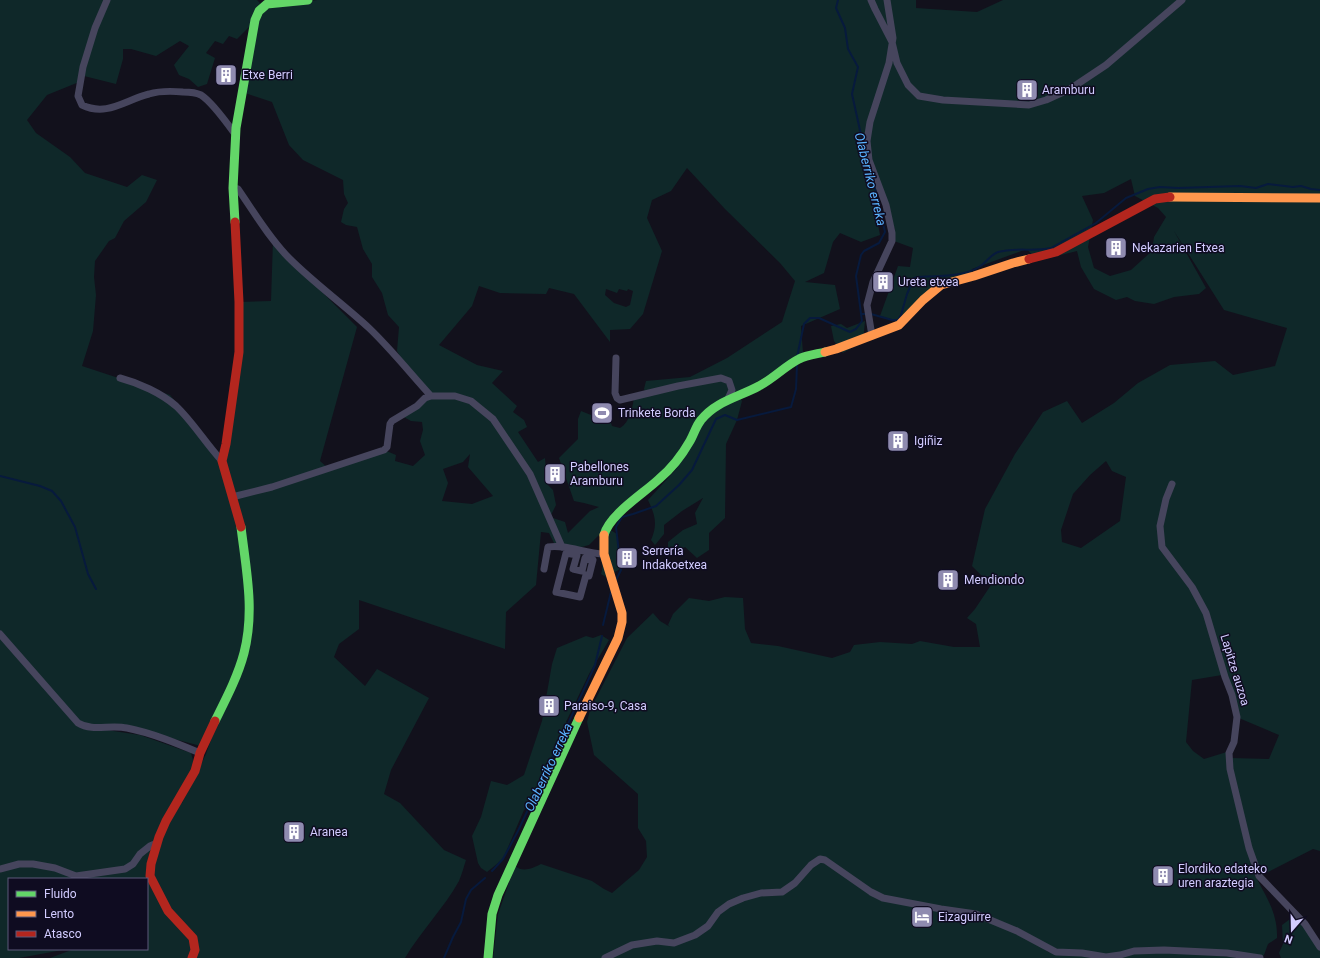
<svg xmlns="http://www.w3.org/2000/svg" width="1320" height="958" font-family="Roboto,sans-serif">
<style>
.green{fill:#0f2829;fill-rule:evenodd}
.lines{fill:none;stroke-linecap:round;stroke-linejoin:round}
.stream{stroke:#071a3d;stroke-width:2}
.street{stroke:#46455d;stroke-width:7}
.fast{stroke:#63d668;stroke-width:9}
.slow{stroke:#ff974d;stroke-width:9}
.jam{stroke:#b3261e;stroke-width:9}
.labels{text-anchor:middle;stroke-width:3;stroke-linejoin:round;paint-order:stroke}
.poi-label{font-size:12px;fill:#d2ccff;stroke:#0f0c21;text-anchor:start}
.street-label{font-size:12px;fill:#d2ccff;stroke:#0f0c21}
.water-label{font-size:13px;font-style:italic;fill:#5ab3ff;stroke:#0f0c21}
</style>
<rect width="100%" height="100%" fill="#12111c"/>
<path class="green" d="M0 0H257L260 3 252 24 237 39 229 36 223 44 215 41 206 53 215 58 207 84 198 87 189 79 179 75 174 65 189 46 180 41 156 56 131 49H123V59L116 84 84 76 79 82 47 95 27 120 36 133 70 157 85 173 127 187 142 175 157 180 146 202 124 221 115 238 109 241 95 261 94 277 96 295 93 331 82 366 170 395 222 460 239 352V302L271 301 273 240 288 258 357 327 320 461 329 469 384 450 396 455 395 461 413 466 425 455 420 441 423 430 422 422 411 421 402 416 432 395 401 358 397 351 399 327 388 315 382 293 372 277V264L363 249 357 227 346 225 341 222 344 209 348 203 344 194 343 180 303 160 289 145 272 102 245 93 256 25 266 9 317 0H916V8L977 12 1003 0H1320V851L1313 849 1262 875 1252 869C1263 893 1278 910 1277 938L1268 944 1264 955 1263 956 1197 950 1112 955 1065 951 1038 944 1048 952 1107 958H493L498 914 515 866C523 873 533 868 541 864L592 881 604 889 612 893 639 870 647 857 646 841 638 828V794L594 755 587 722 590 710 627 638 653 613 660 621 670 627 668 625 673 614 689 598 709 601 725 597 743 598 745 629 751 643 778 646 832 658 850 652 854 645 880 642 912 644 920 641 954 647H980L976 624 967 618 975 609 991 585 972 566 985 509 1015 454 1043 412 1067 401 1082 423 1114 403 1138 383 1170 365 1215 361 1233 375 1275 366 1287 328 1224 310 1174 231 1206 288 1199 294 1174 297 1154 304 1135 301 1127 297 1116 300 1094 289 1081 267 1077 251 1037 261 1027 249 972 269 971 279 933 291 899 325 894 320 880 316 898 266 910 267 913 248 894 241 895 230 881 187 873 198 880 235 861 242 840 233 833 242 824 273 805 282 835 285 840 309 801 326 803 353 781 368 737 393 742 401 737 420 726 444 725 518 709 533V550L697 558 685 547 673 554 668 550V542L683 530 697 524 695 513 703 498 682 511 664 525V534L655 545 651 540C658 524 655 515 648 500L678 467 613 512 604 526 617 534 620 569 606 577 601 574C604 565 601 563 600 554 598 547 599 541 600 534L589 545 578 548 555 545 549 533 541 532 536 585 506 612 505 649 359 600V629L339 644 334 657 365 686 377 669 429 698 391 770 384 794 400 803 444 850 466 860C464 866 462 874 459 881 444 908 421 931 405 958H50L74 949H147V879H9V949H68L19 958H0ZM687 168 725 209 780 263 795 281 782 322 727 358 690 377 646 381 644 389 647 396 634 398C632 409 630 422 620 428L612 426 611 423 581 411 578 419V439L559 458 574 501 584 503 599 507 590 511 568 533 565 522 550 517 556 505 553 490 547 484 545 458 538 462 518 432 527 427 524 420 513 412 517 406 492 383 503 371 477 365 439 345 472 306 479 286 500 293 546 294 549 288 574 294 610 342V330L630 329 643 314 662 251 647 218 652 200 671 191ZM1131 179 1135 196 1158 208 1166 217 1154 237 1152 251 1131 270 1110 276 1094 268 1088 247 1093 220 1082 196 1104 193ZM606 289 617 293 619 289 627 291 628 289 633 291 630 305 626 307 614 303 605 295ZM470 454 468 467 493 496 472 504 442 501 448 483 443 469 463 462ZM1106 461 1112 471 1126 477 1120 521 1081 548 1062 542 1061 530 1073 494 1090 475ZM1222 675 1230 694 1234 716 1279 735 1269 759 1231 758 1230 751 1204 759 1193 751 1186 742 1192 680ZM226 697 206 754 182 803 194 764 191 753 140 735 87 727 143 731 201 746Z
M865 321 863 341 843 353 834 341 831 326 841 324 847 328Z
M601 635 609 640 589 674 566 722 569 725 532 803 524 810 503 859 487 872 481 868 478 863 472 836 481 817 491 781 507 785 524 775 542 721 552 664 557 648 586 636 593 638Z
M1294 916 1303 924 1320 949V958H1281L1279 953 1283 944 1282 925Z
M1163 951 1245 958H1121L1134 953Z"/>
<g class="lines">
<path class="stream" d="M862 314H871L892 320H898L901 315 907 294 914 278 918 277C936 276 963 277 979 267 986 263 990 255 998 252 1016 247 1033 252 1051 248L1096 223 1126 198 1148 189 1160 187 1178 188 1240 186 1256 188 1268 184 1293 187 1301 186 1311 189 1320 190
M797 357 804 324 810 318H819L850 332 856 329 862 321 856 276 861 255 864 251 879 243 885 232 875 188 868 176 863 144 852 94 858 67 848 49 845 28 836 8 838 0
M0 476 40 486 52 491 61 501 75 527 88 574 96 589
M616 580 621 570 616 527 622 517 633 514 656 506 679 485 692 470 716 419 725 415 737 420 791 407 796 389 797 365
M603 625 611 592
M492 871 503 859 518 831 586 685 595 665 602 636
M444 958 453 937 461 922 466 899 471 890 485 878"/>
<path class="street" d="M107 0 95 28 83 67 78 96 82 105C107 117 125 100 149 94 159 91 172 91 183 92 189 92 195 92 201 95 212 102 227 123 235 134
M871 0 875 9 892 42 897 63 908 85 919 96 943 100 1029 105 1046 100 1070 89 1106 65 1182 0
M233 188 238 189C254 212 269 238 289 258 314 283 343 304 369 328 391 349 410 373 431 396
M872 336 867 305 873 282 892 241V233L886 205 869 160 867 141 870 122 889 63 893 38 887 0
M616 358 615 393 617 398 620 400 678 386 721 378 729 381 732 390 727 401
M120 378C139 383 161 393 176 406 193 422 206 444 222 461
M1172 484 1166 499 1160 526 1162 547 1192 587 1206 613 1225 677 1232 695 1237 717 1234 742 1229 753 1230 769 1249 848 1259 876 1305 924 1320 947
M232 497 272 487 384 450 387 447 390 424 392 421 417 406 425 398 431 396H455L471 401 493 419 530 474 562 547
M566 553 577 555 573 569 582 571 585 558 593 560 589 576 586 575 580 597 556 592Z
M544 569 548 547C567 544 585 554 604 554
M0 634 78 723C93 732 110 724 127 728 152 733 176 743 200 753
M0 869 19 864H33L55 868 76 876 125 869 133 864 140 854 150 846 157 843
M605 958 632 945 657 941 674 943 695 935 708 926 718 912 729 904 743 898 761 893 782 892 795 883 811 865 820 859 825 860 871 892 883 898 941 909 976 914 1017 931 1056 952 1082 953 1106 957 1120 955 1134 951 1164 950 1227 953 1260 958"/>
<path class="fast" d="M235 222 233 188 236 128 255 20 259 11 267 4 308 0
M604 535C610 514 643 494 659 479 671 469 682 455 690 441 694 434 696 426 701 420 716 401 739 397 759 386 773 379 785 366 799 359 806 355 817 354 825 352
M215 721C226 699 238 676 244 653 255 611 246 569 241 527
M488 958 492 914 498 895 579 718"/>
<path class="slow" d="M1170 197 1320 198
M825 352 836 349 899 325 923 300 941 285 974 276 1013 263 1029 259
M579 718 618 638 622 622V613L604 554V535"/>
<path class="jam" d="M235 222 239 302V352L226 444 222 461 241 527
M1029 259 1056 252 1155 199 1170 197
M192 958 195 950 193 938 168 911 150 876 151 864 159 837 166 821 195 771 200 753 215 721"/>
</g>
<defs>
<g id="building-square" transform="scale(1.15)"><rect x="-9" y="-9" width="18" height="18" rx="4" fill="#8f8bb0" stroke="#0f0c21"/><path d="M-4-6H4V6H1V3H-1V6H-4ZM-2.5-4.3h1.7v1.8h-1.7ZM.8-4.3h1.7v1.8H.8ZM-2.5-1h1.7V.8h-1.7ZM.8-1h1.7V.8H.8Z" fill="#fff"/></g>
<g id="stadium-square" transform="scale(1.15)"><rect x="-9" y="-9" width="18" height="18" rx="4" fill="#8f8bb0" stroke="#0f0c21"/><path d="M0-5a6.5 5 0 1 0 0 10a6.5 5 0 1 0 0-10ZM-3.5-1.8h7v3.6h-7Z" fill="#fff"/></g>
<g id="hotel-square" transform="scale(1.15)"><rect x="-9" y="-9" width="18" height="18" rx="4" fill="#8f8bb0" stroke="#0f0c21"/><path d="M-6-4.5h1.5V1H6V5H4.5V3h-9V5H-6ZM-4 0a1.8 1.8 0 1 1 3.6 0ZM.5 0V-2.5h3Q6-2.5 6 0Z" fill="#fff"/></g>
</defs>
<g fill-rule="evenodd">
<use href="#building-square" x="226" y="75"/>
<use href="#building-square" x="1027" y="90"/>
<use href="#building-square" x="1116" y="248"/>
<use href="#building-square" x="883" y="282"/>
<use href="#stadium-square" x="602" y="413"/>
<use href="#building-square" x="898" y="441"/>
<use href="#building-square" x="555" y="474"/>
<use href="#building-square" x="627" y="558"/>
<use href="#building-square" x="948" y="580"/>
<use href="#building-square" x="549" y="706"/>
<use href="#building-square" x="294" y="832"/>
<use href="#building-square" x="1163" y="876"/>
<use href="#hotel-square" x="922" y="917"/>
</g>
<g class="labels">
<g class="poi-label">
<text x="242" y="79">Etxe Berri</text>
<text x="1042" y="94">Aramburu</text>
<text x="1132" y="252">Nekazarien Etxea</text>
<text x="898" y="286">Ureta etxea</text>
<text x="618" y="417">Trinkete Borda</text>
<text x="914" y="445">Igiñiz</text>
<text x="570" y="471">Pabellones<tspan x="570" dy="14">Aramburu</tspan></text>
<text x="642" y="555">Serrería<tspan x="642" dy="14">Indakoetxea</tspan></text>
<text x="964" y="584">Mendiondo</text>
<text x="564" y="710">Paraiso-9, Casa</text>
<text x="310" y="836">Aranea</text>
<text x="1178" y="873">Elordiko edateko<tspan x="1178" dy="14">uren araztegia</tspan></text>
<text x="938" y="921">Eizaguirre</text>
</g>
<g class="street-label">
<text transform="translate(1235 670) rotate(73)" y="4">Lapitze auzoa</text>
</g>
<g class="water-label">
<text transform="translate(871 179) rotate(76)" y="5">Olaberriko erreka</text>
<text transform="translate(548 767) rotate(-65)" y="5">Olaberriko erreka</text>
</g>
</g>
<rect x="8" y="878" width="140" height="72" fill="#0f0c21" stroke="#5d597a"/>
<rect x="16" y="891" width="20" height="6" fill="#63d668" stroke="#5d597a"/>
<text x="44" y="898" font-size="12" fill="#d2ccff">Fluido</text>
<rect x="16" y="911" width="20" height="6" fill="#ff974d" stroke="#5d597a"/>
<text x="44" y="918" font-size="12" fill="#d2ccff">Lento</text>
<rect x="16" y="931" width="20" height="6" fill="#b3261e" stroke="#5d597a"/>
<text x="44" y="938" font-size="12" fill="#d2ccff">Atasco</text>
<g transform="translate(1292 930) rotate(200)" stroke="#0f0c21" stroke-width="3" paint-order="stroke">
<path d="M0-3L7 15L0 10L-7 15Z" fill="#d2ccff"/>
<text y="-6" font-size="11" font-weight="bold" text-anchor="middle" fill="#d2ccff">N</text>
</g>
</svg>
